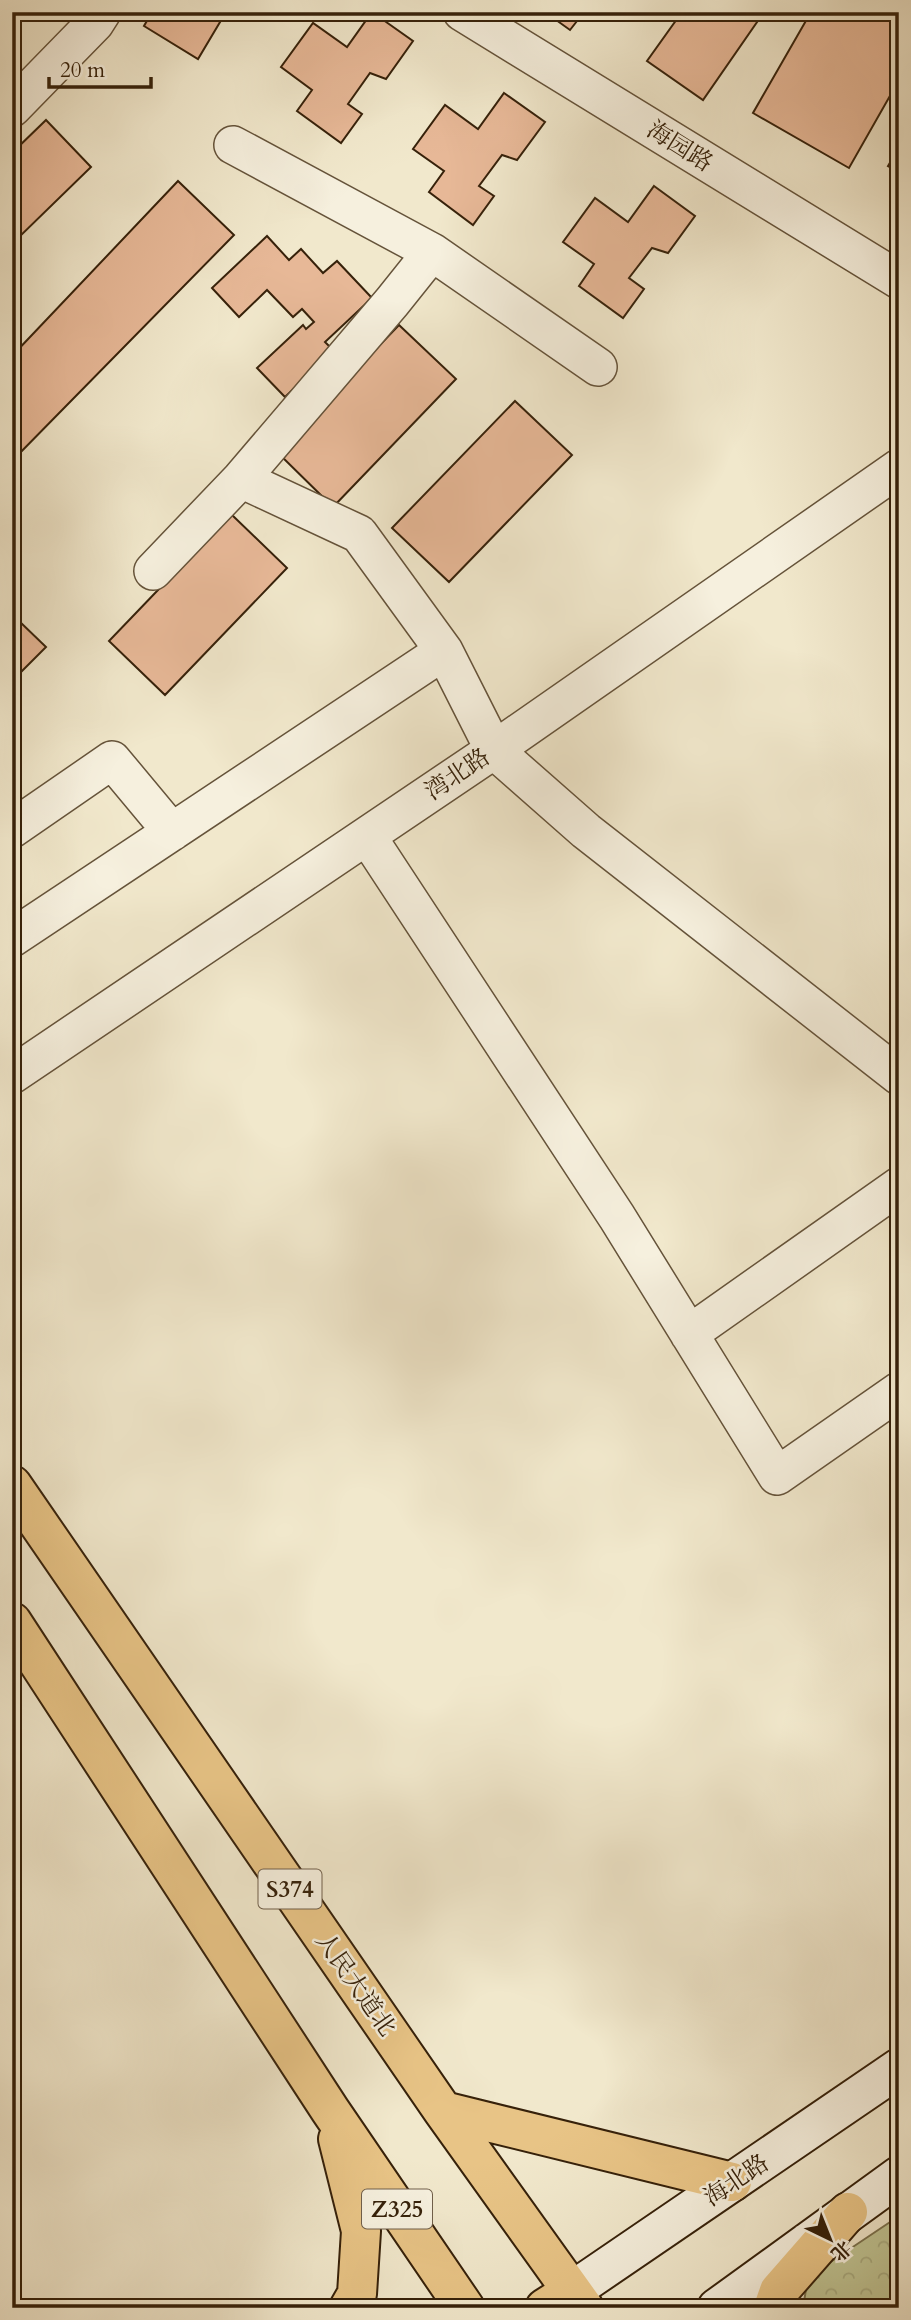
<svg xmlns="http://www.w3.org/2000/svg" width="911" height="2320" font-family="Cardo,'Noto Serif SC',serif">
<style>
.park{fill:url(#park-crowns);stroke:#7b724e;stroke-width:2}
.building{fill:#e7b897;stroke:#36210a;stroke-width:2}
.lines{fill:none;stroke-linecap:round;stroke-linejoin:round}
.street-casing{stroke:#65533a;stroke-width:40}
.secondary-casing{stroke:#36210a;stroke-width:42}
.primary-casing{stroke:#36210a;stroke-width:42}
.street{stroke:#f6f0de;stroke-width:37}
.secondary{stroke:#f6f0de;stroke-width:38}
.primary{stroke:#e8c486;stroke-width:38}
.labels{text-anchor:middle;stroke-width:5;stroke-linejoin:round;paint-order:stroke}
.shield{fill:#f6f0de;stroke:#705f4a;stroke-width:2}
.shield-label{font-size:23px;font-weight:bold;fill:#36210a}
.street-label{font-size:24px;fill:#36210a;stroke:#f6f0de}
</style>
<defs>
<pattern id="park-crowns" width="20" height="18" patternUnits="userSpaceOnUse" patternTransform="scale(1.75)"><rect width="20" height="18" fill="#c0c493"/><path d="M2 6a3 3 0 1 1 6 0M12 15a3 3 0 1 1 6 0" fill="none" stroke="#a6a87d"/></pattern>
</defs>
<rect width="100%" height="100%" fill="#f1e8cc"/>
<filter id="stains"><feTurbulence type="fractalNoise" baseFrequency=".00286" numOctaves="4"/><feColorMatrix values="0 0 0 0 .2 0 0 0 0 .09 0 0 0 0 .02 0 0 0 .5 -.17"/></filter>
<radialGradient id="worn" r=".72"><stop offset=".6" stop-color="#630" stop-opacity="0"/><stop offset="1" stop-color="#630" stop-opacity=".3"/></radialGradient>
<path class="park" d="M899 2216V2308H803L808 2277Z"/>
<path class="building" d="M152 12H226L198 59 144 26Z
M372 12 413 41 386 79 370 73 348 104 362 114 341 143 297 111 312 90 281 67 313 23 347 47Z
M545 12H584L570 30Z
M682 12H764L703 100 647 61Z
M811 12H899V80L849 168 753 113Z
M504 93 545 122 517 160 502 155 479 186 494 196 473 225 429 192 444 171 413 149 445 105 478 129Z
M46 120 91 167 12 244V153Z
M899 147V172L888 166Z
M178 181 234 235 12 461V356Z
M654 186 695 216 668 253 652 248 629 278 644 289 623 318 579 286 594 264 563 242 595 198 628 222Z
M267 236 289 260 301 249 323 273 337 261 372 298 325 342 334 351 285 397 257 368 303 325 306 329 314 322 302 309 293 317 267 290 239 317 212 288Z
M399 325 456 379 333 507 277 452Z
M515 401 572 455 449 582 392 528Z
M231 514 287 568 165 695 109 641Z
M18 620 46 647 12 681V626Z"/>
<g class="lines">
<g class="street-casing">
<path id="street" d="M462 12 899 280
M12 108 95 23 102 12
M233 145 432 252
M153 571 241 479
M444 651 359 534 241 479 392 302 432 252 598 367
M12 829 112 760 172 832
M367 836 617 1217 777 1476 899 1391
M12 938 444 651 494 750 586 831 899 1076
M12 1075 494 750 899 468
M689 1334 899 1186"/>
</g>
<g class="secondary-casing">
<path id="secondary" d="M572 2291 899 2068
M717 2308 899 2176"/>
</g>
<g class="primary-casing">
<path id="primary" d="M12 1485 443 2111 584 2308
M12 1622 330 2110 465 2308
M443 2111 732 2182
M338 2139 361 2231 357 2294 349 2308
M545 2308 572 2291
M773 2308 779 2291 848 2212"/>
</g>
<use href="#street" class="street"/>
<use href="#secondary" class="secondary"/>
<use href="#primary" class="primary"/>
</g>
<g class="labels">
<g class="shield">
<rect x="258.5" y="1869.5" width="63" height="39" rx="5"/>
<rect x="362" y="2189.5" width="70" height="39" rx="5"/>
</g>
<g class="shield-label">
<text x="290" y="1897">S374</text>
<text x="397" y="2217">Z325</text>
</g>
<g class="street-label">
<text transform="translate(680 146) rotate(32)" y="8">海园路</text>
<text transform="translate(457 774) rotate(-34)" y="8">湾北路</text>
<text transform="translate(356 1984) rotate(55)" y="8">人民大道北</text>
<text transform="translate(736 2180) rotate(-34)" y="8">海北路</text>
</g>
</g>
<rect width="911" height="2320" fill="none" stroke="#f1e8cc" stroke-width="42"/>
<rect x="14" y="14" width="883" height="2292" fill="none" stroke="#36210a" stroke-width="3.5"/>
<rect x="21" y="21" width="869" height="2278" fill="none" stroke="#36210a" stroke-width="2"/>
<g transform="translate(830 2239) rotate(137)" stroke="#f6f0de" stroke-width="5" paint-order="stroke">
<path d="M0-5L12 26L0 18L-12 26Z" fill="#36210a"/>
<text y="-10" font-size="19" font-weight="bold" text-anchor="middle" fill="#36210a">北</text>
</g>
<path d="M49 77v10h102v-10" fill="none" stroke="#36210a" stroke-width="3.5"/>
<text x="60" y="77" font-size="21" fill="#36210a" stroke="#f6f0de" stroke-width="5" paint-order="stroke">20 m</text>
<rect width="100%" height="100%" filter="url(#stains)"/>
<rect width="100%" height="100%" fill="url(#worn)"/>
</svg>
